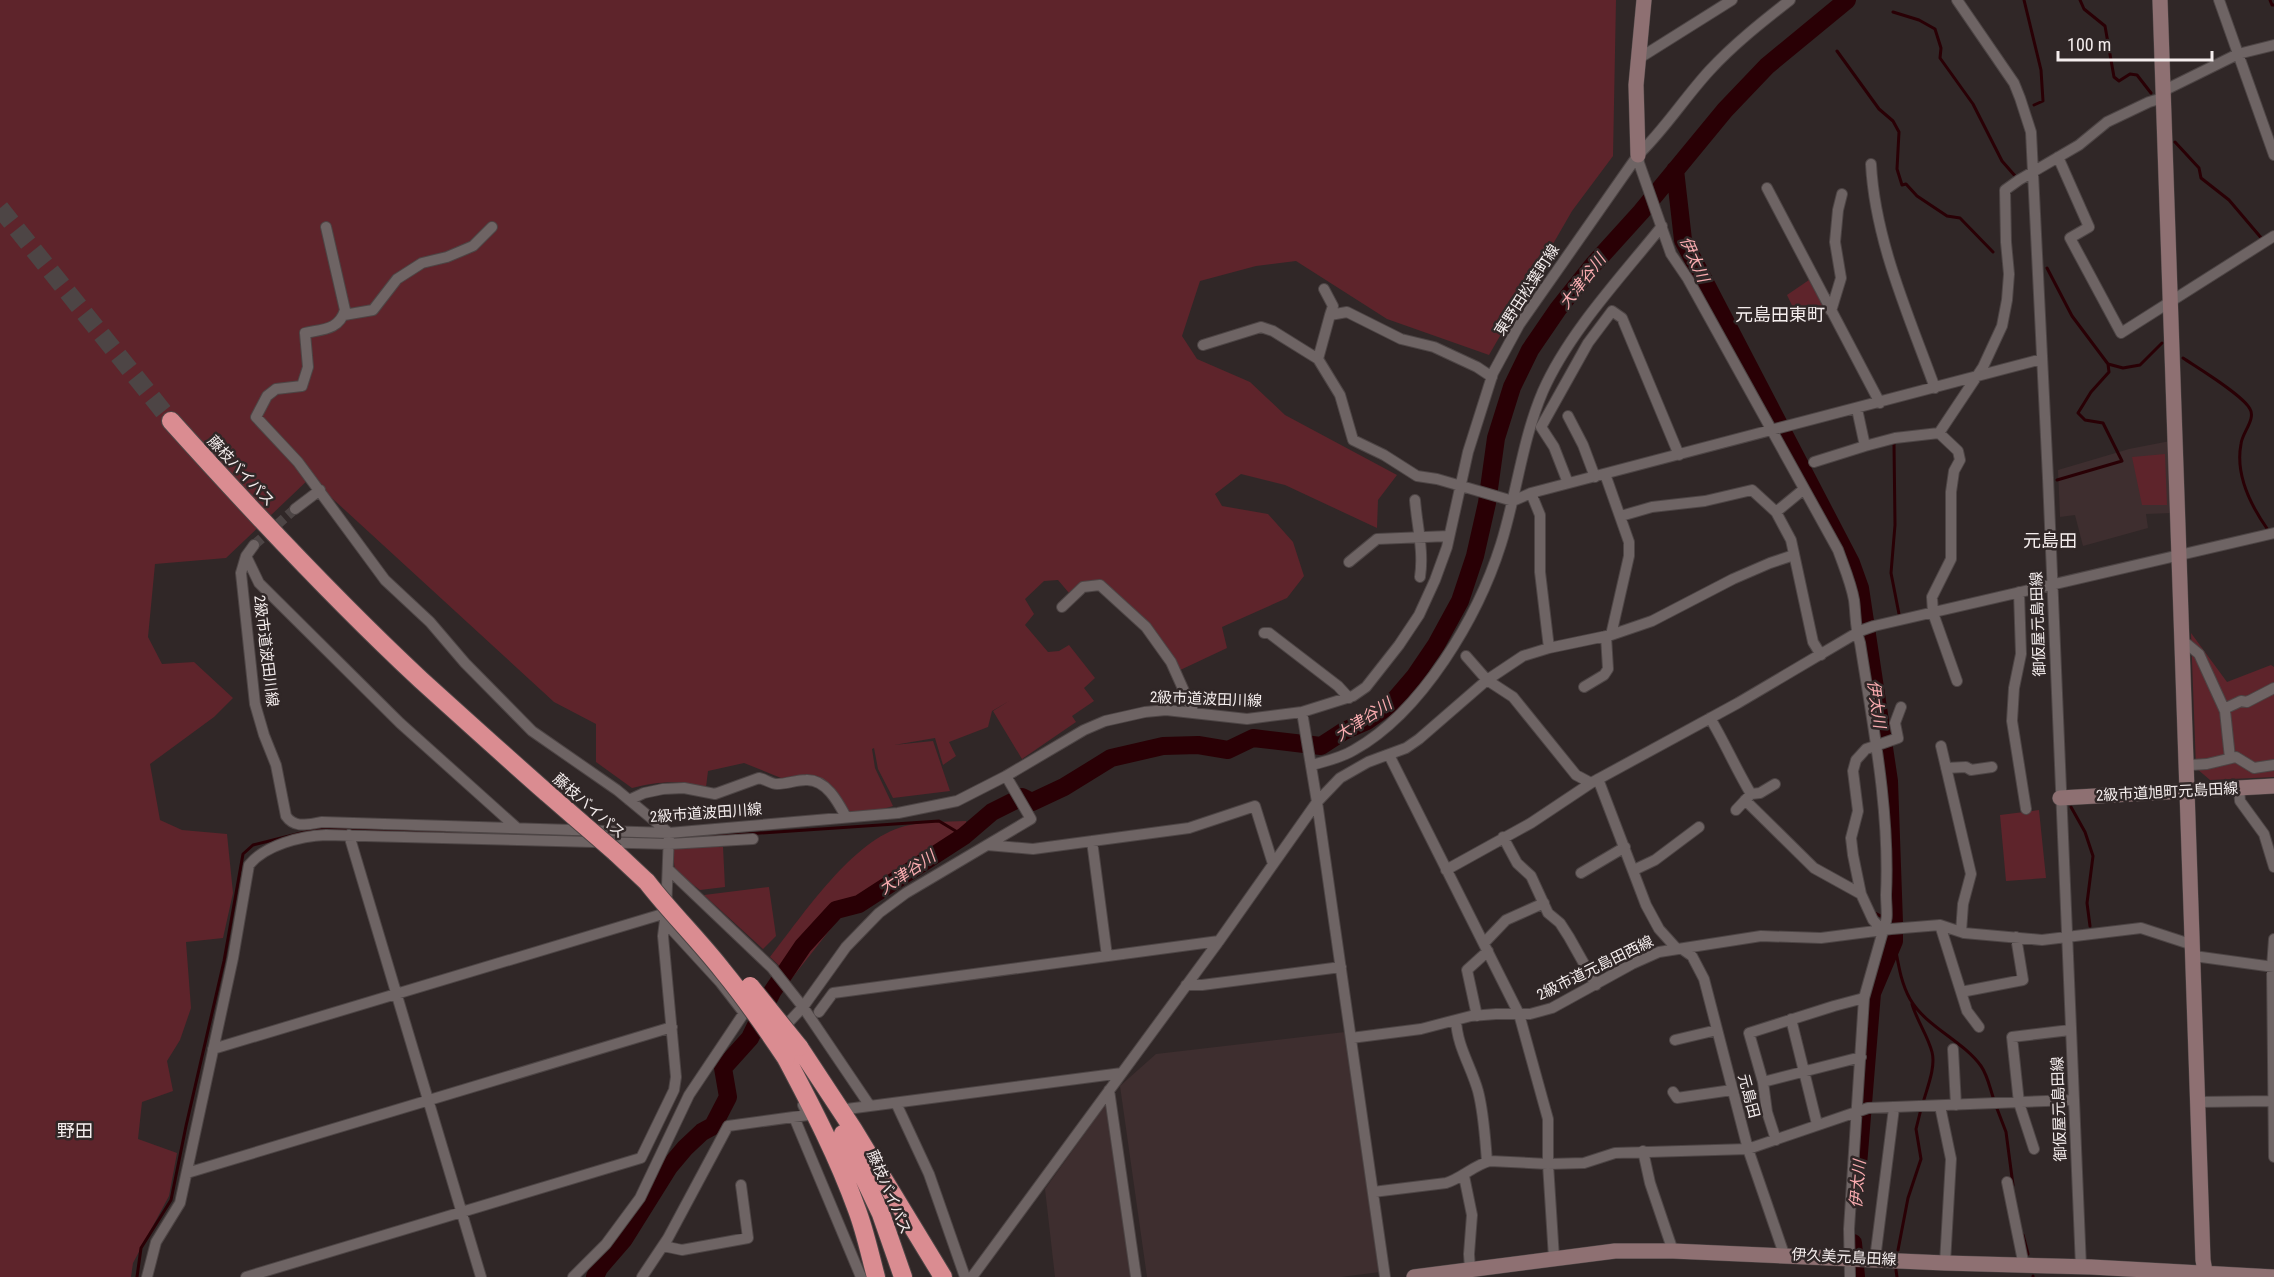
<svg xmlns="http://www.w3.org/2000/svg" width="2274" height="1277" font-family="'Roboto Condensed','Noto Sans JP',sans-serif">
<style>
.built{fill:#3e2e2f}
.green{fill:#5e242b}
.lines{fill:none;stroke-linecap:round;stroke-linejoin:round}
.stream{stroke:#290005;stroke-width:3}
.river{stroke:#290005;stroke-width:18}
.street-tunnel{stroke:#4d4545;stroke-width:10;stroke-dasharray:10 5;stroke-linecap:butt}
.highway-tunnel{stroke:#4d4545;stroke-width:18;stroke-dasharray:18 9;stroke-linecap:butt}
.street-casing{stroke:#4d4545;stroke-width:12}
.secondary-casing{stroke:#4d4545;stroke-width:16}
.highway-casing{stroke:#4d4545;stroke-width:20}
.street{stroke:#6e6464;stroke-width:10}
.secondary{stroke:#8e7072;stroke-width:15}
.highway{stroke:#da8c91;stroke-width:18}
.highway-bridge-casing{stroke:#4d4545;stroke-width:20;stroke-linecap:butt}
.highway-bridge{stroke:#da8c91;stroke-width:18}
.labels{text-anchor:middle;stroke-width:5;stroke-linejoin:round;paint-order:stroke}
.street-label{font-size:15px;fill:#f4eded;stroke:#302727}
.water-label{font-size:16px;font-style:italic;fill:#faacb0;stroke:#302727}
.quarter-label{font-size:18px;fill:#f4eded;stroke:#302727}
</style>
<rect width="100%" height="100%" fill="#302727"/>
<path class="built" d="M2170 441 2172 513 2146 514 2148 528 2083 546 2075 515 2060 517 2058 470 2129 449Z
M1345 1032 1380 1272 1341 1277H1147L1120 1086 1156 1054Z
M1106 1104 1135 1277H1055L1045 1189Z"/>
<path class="green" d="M0 0H1616L1613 156 1572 211 1489 355 1387 319 1296 261 1256 266 1200 281 1182 336 1197 359 1250 382 1285 415 1397 475 1378 500 1377 528 1285 485 1241 474 1215 494 1222 506 1268 514 1293 542 1304 576 1287 598 1222 627 1227 648 1176 672 1165 650 1101 582 1069 593 1058 580 1044 581 1025 599 1034 614 1025 625 1048 652 1059 651 1069 645 1095 678 1084 688 1094 701 1072 716 1076 722 1022 759 993 711 1009 701 992 711 988 727 949 742 956 756 943 765 935 738 894 745 933 741 950 791 893 798 878 769 874 748 872 749 875 768 893 806 877 811 847 815 822 781 807 777 781 778 744 763 708 771 706 787C678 780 660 781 632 788L596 762V724L554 702 310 478 226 558 155 564 148 637 162 664 194 662 233 698 214 717 150 764 160 820 182 830 227 834 233 893 223 938 186 942 191 1008 180 1040 167 1061 173 1091 142 1102 138 1139 177 1153 169 1196 133 1263 131 1277H0Z
M1809 280 1824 308 1799 320 1787 295Z
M2165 454 2167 505H2142L2132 457Z
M2191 633 2227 682 2271 665 2274 667V777L2210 780 2196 768Z
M2039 810 2046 878 2006 881 2000 815Z
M966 821 968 827 890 874 847 908 792 978 770 957C803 915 853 839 905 826 924 821 946 822 966 821Z
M672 846 723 847 725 887 700 890 675 871Z
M769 887 776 936 763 949 704 895Z"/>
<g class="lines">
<path class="stream" d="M2024 0 2041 70 2043 101 2034 105
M2080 0 2084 9 2105 26 2114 77 2119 81 2130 74 2137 75 2151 93
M2270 0 2272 5H2274
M1893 12 1919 20 1935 29 1941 48 1940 58 1973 104 2002 161 2016 177
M1837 51 1879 109 1893 121 1899 132 1897 169 1902 185 1906 184 1917 196 1947 216 1960 218 1993 252
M2175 142 2199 168 2201 178 2229 200 2263 240
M2047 268 2072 316 2108 364 2123 368 2140 365 2162 343
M2183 358C2198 368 2243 395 2250 409 2256 419 2242 433 2241 444 2235 475 2251 506 2268 530
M1894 444 1895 525 1891 573 1899 614
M2057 480 2122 461 2103 423 2085 420 2078 413 2091 392 2109 372 2108 364
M2071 807 2085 832 2093 856 2087 903 2090 926
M688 838 939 821 964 836
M1875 913 1894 923
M1894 941C1898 961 1900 981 1910 999 1926 1027 1962 1040 1981 1066 1988 1076 1990 1089 1994 1100
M1912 1004C1917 1021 1928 1036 1932 1052 1936 1067 1927 1088 1923 1103
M1996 1106 2006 1132 2013 1185
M2023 1235 2028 1254
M1898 1250 1908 1198 1921 1159 1916 1129 1921 1109
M1896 1270 1897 1277
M2033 1276V1277
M137 1277 141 1248 171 1200 186 1126 224 961 243 854 253 845 321 828 585 836"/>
<path class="river" d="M1675 170 1683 240 1851 563 1860 588 1889 781 1894 923V941L1872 993 1858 1165
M1853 1243 1856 1277
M595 1277 599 1268 624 1239 669 1167 685 1148 702 1132 713 1126 728 1097 723 1068 750 1038 772 992 803 946 836 910 859 904 964 836 992 812 1022 797 1032 802 1064 787 1111 758 1163 746 1198 745 1228 750 1253 738 1321 746 1344 731 1367 721 1391 704 1415 676 1436 645 1460 601 1475 556 1487 503 1496 438 1512 387 1530 350 1558 309 1593 265 1641 212 1725 110 1767 66 1847 0"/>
<path class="street-tunnel" d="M254 545 295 509"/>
<path class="highway-tunnel" d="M0 208 171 421"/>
<g class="street-casing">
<path id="street" d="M1957 0 2014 83 2020 98 2031 132 2048 478 2081 1267
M2219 0 2274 155
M1638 59 1732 0
M2163 91 2238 54 2274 45
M1638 155 1639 163 1671 254 1688 279 1838 550C1844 567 1851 583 1854 600 1856 615 1855 629 1860 643 1873 726 1890 811 1886 895 1886 908 1889 919 1883 931L1864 998 1849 1229 1850 1277
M2058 157 2089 227 2070 238 2121 333 2274 236
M1871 164C1875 241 1909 316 1935 388
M1767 188 1880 403
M1324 289 1333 306 1330 315
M1831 311 1841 278 1835 242 1838 210 1842 194
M344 315 373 310 397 279 422 263 447 257 473 246 492 227
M1203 345 1261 327 1273 331 1318 359 1340 395 1353 440 1384 455 1417 476 1437 479 1513 501 1531 493 2042 359
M1318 359 1330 315 1347 312 1401 339 1434 347 1477 367 1492 377
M1857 409 1865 446 1895 438 1939 433 1958 451 1960 460 1954 471 1951 492V559L1932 597 1933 613 1957 681
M1568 416 1583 445 1595 477
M1939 433 1983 367 2002 326 2007 300 2009 274 2006 242 2005 190 2019 180 2079 145 2107 122 2149 102 2163 98
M1814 462 1865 446
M1605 474 1629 542V556L1611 635
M1568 483 1554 447 1541 427 1588 343 1612 311 1622 318 1679 455
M1531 493 1540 515V572L1549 648
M1415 500C1417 526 1424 551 1420 577
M295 509 320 490
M1776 512 1804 489
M1621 516 1652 507 1705 501 1752 490 1776 512 1791 540 1813 642 1821 655
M254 545 246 556 259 583 400 723 517 828
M246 556 241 573 255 704 264 735 276 765 286 816C295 829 308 824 322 822L669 833 898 813 957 801 1006 776 1084 730 1105 721 1145 712 1166 710 1247 719 1302 712 1353 696 1366 687 1399 645 1419 615 1435 580 1447 547 1468 452 1493 373 1519 325 1638 155C1665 129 1685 97 1710 70 1734 44 1762 22 1790 0
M1349 562 1377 539 1449 536
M2019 592 2021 654 2014 688 2012 721 2026 809
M1062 607 1083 587 1100 585 1146 627 1171 662 1193 711
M1264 633H1269L1338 686 1349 698
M2187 644 2199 654 2225 711 2230 758
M1466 656 1487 680 1513 697 1576 775 1591 783
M1584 687 1604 675 1608 669 1606 636
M2224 709 2241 701 2247 702 2274 688
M1302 712 1317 802 1385 1277
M1710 718C1725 743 1736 769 1751 794L1736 810
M1941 746 1971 874 1963 904 1961 932
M1389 755 1519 1014 1548 1119V1164L1554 1258
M1312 765C1326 761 1341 758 1354 750 1422 712 1478 617 1501 544 1517 493 1522 440 1543 391 1569 332 1622 276 1662 226
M2191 765 2207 764 2236 757 2254 768 2274 765
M1946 768 1966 767 1971 770 1992 767
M1598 779 1646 905 1659 929 1677 949
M2239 788 2240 801 2264 834 2274 867
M1751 794 1760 793 1775 784
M629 800 644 793 663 789 684 788 715 794 759 778C765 779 771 784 777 784 787 784 796 780 806 780 826 779 838 802 846 817
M1745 800 1814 868 1861 894
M349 835 481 1277
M1503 837 1517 863 1531 876 1548 913 1560 923 1569 937 1596 985
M1092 841 1107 956
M987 845 1033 849 1189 828 1255 806 1273 864
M668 869 772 968 803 1007 870 1106
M1446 870 1531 823 1591 783 1738 703 1860 631 1874 626 2274 533
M1634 870 1655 860 1699 827
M1581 873 1625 847
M1940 925 1967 1011 1979 1027
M1883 931 1873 920 1861 894 1853 855 1851 838 1858 811 1853 771 1856 760 1866 749 1898 738 1895 723 1901 707
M2274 939 2272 967 2274 1157
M1484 943 1506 920 1544 903
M1682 949 1692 956 1704 979 1748 1149 1784 1254
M2194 956 2274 967
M1186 985H1202L1341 967
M1961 992 2023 980 2016 937
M819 1012 833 993 1219 941
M1477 1016 1467 970 1488 951
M1791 1019 1817 1124
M1456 1020C1457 1046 1471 1066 1478 1091 1484 1114 1485 1138 1487 1161
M783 1033 788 1023 803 1007 846 947 879 913 906 893 1031 819 1006 776
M1351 1038 1421 1029 1471 1016 1496 1014H1530L1552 1008 1632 964 1659 952 1761 936 1821 938 1891 929 1940 925 1964 933 2042 940 2141 928 2193 945
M1675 1040 1717 1030
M213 1049 666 913
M1953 1049 1956 1105
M1763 1082 1861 1057
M1109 1090 1136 1277
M1673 1092 1677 1098 1732 1090
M2198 1102 2272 1101
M896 1103 929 1174 965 1277
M1940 1106 1951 1159 1945 1263
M847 1109 1122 1073
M794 1117 861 1277
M1776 1140 1767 1112 1763 1082 1749 1033 1834 1006 1864 998
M2034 1149 2019 1103 2012 1037 2070 1030
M1643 1151 1650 1183 1673 1251
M187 1173 672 1027
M1464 1176 1472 1215 1469 1254 1470 1269
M2007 1182 2024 1266
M1373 1192 1446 1183C1462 1178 1474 1165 1490 1161L1548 1164 1584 1163 1615 1153 1748 1149 1868 1108 2073 1100
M663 1246 682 1250 748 1238 741 1185
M1875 1259 1894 1108
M147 1277 156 1242 180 1203 233 958 249 865C265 845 301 836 326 835L669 844 753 839
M246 1277 641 1158 674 1090 676 1077 663 936 666 913 669 833 617 790 532 731 465 663 430 622 385 580 298 462 256 417 267 396 276 389 302 386 308 367 305 333C323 329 339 330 345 310L326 227
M573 1277 606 1244 640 1198 689 1095 744 1013 720 982 665 922
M642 1277 668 1238 728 1126 808 1115 803 1105
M972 1277 1219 941 1317 802 1340 778 1368 762 1406 748 1419 739 1487 680 1523 656 1549 648 1611 635 1652 621 1733 579 1770 563 1794 555"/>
</g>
<g class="secondary-casing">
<path id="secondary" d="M2160 0 2203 1260 2206 1277
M1638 155 1636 85 1644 0
M2060 798 2274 786
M1414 1277 1615 1251H1673L1945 1263 2091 1267 2274 1277"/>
</g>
<g class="highway-casing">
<path id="highway" d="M171 421C251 510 333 598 421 680 463 718 505 756 547 793
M615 852 647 882
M799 1047 853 1129 943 1277
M786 1058C812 1107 838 1157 857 1210 865 1231 870 1255 876 1277
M843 1134 881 1214 903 1277"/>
</g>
<use href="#street" class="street"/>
<use href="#secondary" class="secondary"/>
<use href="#highway" class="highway"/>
<g class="highway-bridge-casing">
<path id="highway-bridge" d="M547 793 615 852
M647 882C671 913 699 940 723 971 746 999 766 1028 786 1058
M750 986 799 1047"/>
</g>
<use href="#highway-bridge" class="highway-bridge"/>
</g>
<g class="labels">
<g class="street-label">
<text transform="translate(1527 290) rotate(-57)" y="5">東野田松葉町線</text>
<text transform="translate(241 471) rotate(47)" y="5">藤枝バイパス</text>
<text transform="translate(2038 624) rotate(-92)" y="5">御仮屋元島田線</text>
<text transform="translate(266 651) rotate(83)" y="5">2級市道波田川線</text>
<text transform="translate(1206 699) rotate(2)" y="5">2級市道波田川線</text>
<text transform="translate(2167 792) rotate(-3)" y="5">2級市道旭町元島田線</text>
<text transform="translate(589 806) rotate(41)" y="5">藤枝バイパス</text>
<text transform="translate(706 813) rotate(-4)" y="5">2級市道波田川線</text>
<text transform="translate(1595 968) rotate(-26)" y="5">2級市道元島田西線</text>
<text transform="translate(1749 1096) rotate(75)" y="5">元島田</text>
<text transform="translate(2059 1109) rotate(-92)" y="5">御仮屋元島田線</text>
<text transform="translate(889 1192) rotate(67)" y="5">藤枝バイパス</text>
<text transform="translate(1844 1257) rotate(3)" y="5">伊久美元島田線</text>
</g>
<g class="water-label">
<text transform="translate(1695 259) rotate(66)" y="6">伊太川</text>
<text transform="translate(1582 281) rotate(-52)" y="6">大津谷川</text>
<text transform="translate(1877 704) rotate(82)" y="6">伊太川</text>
<text transform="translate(1363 719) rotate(-33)" y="6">大津谷川</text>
<text transform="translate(907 872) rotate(-34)" y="6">大津谷川</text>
<text transform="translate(1857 1184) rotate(-85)" y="6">伊太川</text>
</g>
<g class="quarter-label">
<text x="1780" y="321">元島田東町</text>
<text x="2050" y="547">元島田</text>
<text x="75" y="1137">野田</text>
</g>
</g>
<path d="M2058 51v9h154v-9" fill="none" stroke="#f4eded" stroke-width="3"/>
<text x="2067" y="51" font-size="18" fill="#f4eded" stroke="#302727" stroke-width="4.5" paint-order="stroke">100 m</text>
</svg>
